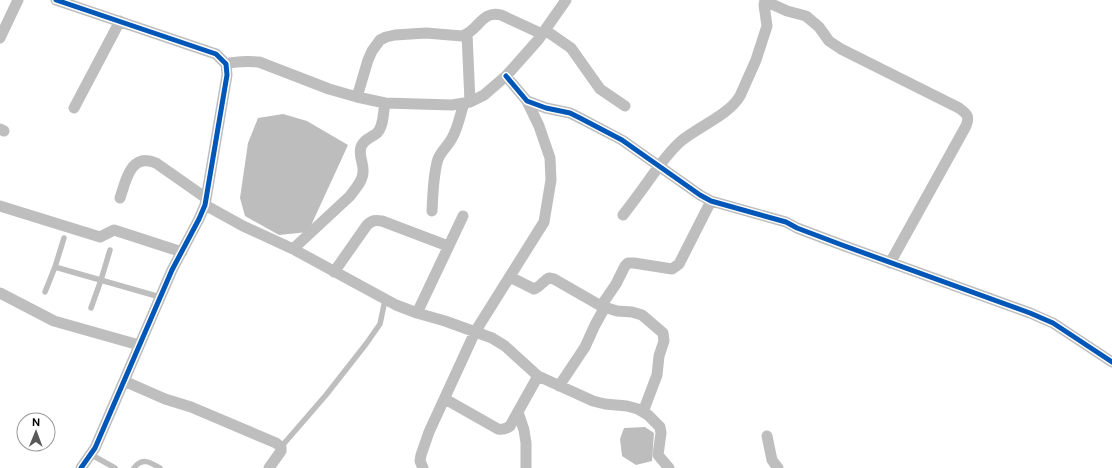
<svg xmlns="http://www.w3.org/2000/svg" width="1112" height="468" font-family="'DM Sans',sans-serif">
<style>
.water{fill:#bdbdbd}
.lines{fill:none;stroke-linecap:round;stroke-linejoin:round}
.lane{stroke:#bebebe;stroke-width:5.5}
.street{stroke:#bebebe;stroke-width:11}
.cycleway-casing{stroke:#fff;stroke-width:8}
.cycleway{stroke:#0057b8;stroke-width:5}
</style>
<rect width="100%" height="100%" fill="#fff"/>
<path class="water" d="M283 114 307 121 348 145 308 232 279 235 245 216 240 198 248 143 258 118Z
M645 427 654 433 652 461 636 465 622 456 620 439 624 428Z"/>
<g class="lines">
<path class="lane" d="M55 267 160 297
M45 292 55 267 64 238
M91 308 101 280 110 250
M281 447 326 395 366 344 380 324 385 300
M90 454 115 468
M134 468C142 457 150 462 160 468"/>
<path class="street" d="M56 0 216 54 226 64 227 75 205 205 199 219 172 270 95 448 81 468
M765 1 787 11 806 16 819 27 829 41 841 49 959 108C967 114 970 116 966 126L890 263
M545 30 571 48 600 89 625 106
M467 34 470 102
M0 38 18 0
M226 64C237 61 247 61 259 62L329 89 357 97 385 103 452 105 470 102 484 95 506 76 538 40 566 0
M506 76 527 101 546 108 570 113 580 118 622 140 700 195 711 201 786 222 797 228 842 245 1030 313 1053 323 1112 362
M357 97 368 60 372 51 380 40 386 37 395 35 426 33 462 36C479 31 481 10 501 15L542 34
M74 108 120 21
M0 129 4 131
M120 198C126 180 131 152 156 163L206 198
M205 205 243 226 293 249 396 305 417 313 445 321 492 338 505 346 538 376 593 401 605 404 627 406 638 409 648 415 660 427 661 433 658 455 669 468
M0 206 100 237 114 230 182 252
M432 211C433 194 433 175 438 159 441 151 448 146 452 138 458 128 460 115 464 103
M623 215C634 201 644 187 654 173 662 162 670 151 680 142 697 127 728 116 740 96L756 60 767 26 764 5 765 0
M293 249 350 196C355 189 363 181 363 172 364 163 358 156 361 147 364 139 371 138 377 133 384 126 383 112 385 103
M334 272 367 225C372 220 376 220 382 221L448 246
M510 277 534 289C540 287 543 281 549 278L554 279 601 306 617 311 632 312 642 315 663 333 664 341 659 356 657 375 643 412
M0 293 54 321 139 345
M601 306 616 284 625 266 628 263H634L672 269 679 264 711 201
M417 313 463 216
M124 381 165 399 191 407 276 443 281 447V451L269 468
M559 386 585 347 595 325 605 307
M445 399 498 429C503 430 506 429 510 426L538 376
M518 412 524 430 526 443V468
M767 436 772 460 778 468
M423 468 420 461 421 455 429 432 475 332 544 222 551 180 550 158 539 126 527 101"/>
<g class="cycleway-casing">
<path id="cycleway" d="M56 0 216 54 226 64 227 75 205 205 199 219 172 270 95 448 81 468
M506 76 527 101 546 108 570 113 580 118 622 140 700 195 711 201 786 222 797 228 842 245 1030 313 1053 323 1112 362"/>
</g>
<use href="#cycleway" class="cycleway"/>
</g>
<g transform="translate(36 432) rotate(1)"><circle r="19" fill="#ffffff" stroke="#999999"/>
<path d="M0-3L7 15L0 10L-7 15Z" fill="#595959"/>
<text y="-6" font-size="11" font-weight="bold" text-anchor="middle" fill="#000000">N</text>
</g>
</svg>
